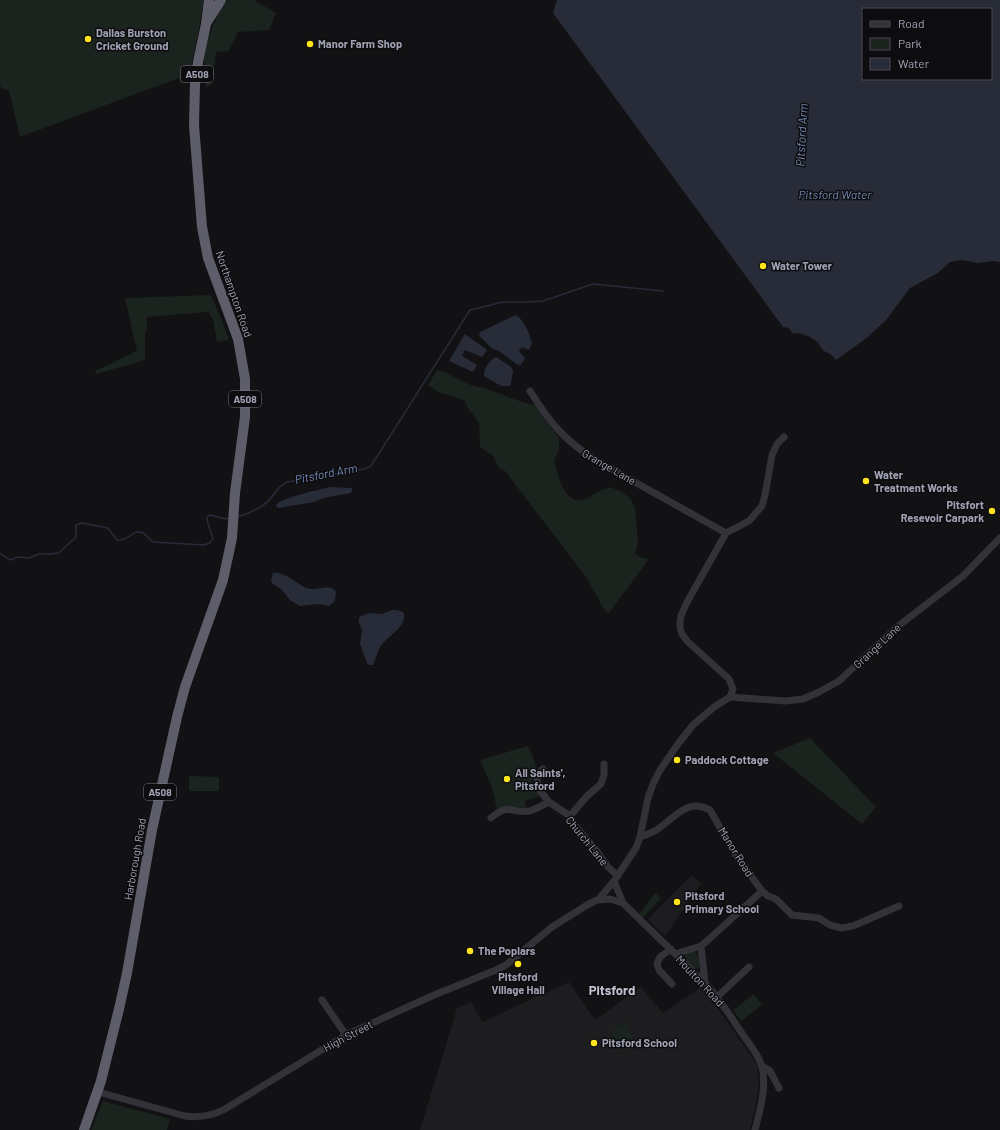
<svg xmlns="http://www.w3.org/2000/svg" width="1000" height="1130" font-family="Barlow,sans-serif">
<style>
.built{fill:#1d1d20}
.green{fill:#1b231e}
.water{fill:#272c38;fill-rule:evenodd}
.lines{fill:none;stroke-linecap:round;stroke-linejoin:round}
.stream{stroke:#272c38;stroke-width:1.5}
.minor{stroke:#323238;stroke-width:7}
.highway{stroke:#5e5e6a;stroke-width:10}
.poi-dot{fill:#ffe51d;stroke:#0d0c0e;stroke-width:1.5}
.labels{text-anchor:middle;stroke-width:3;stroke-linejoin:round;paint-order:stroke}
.shield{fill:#0d0c0e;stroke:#757683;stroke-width:1}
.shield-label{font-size:10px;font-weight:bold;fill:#a1a3b5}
.poi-label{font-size:11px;font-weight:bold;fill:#a1a3b5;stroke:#0d0c0e;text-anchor:start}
.street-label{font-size:11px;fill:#a1a3b5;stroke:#0d0c0e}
.water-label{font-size:12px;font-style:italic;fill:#7488b4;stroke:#0d0c0e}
.quarter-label{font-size:13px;font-weight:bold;fill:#c3c3d1;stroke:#0d0c0e}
</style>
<rect width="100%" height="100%" fill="#121113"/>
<path class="built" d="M692 875 701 884 665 936 648 919Z
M569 982 595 1020 641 987 663 1013 702 986 757 1064 759 1083 757 1100 750 1130H420L457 1008 471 1002 482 1022Z"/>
<path class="green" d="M0 0H204L196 45 187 84 186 70 187 83 180 84 179 78 20 137 9 91 1 88 0 84Z
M228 0H254L276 13 269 30 238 32 229 51 216 52 212 84 206 88C206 78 204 67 204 57 205 42 218 11 228 0Z
M211 295 223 323 229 340 217 342 213 320 208 312 147 317V330L145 332V358L142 361 96 374 95 371 137 351 125 298Z
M437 370C449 372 459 381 471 385 476 387 482 387 487 389 503 394 518 402 535 405L559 438V450L554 461C558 474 565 508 585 499 589 498 592 495 596 493 600 491 605 489 610 487L620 491 630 498 635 507 638 543 635 554 641 557 649 559 609 613 605 611 586 577 505 471 498 467 493 456 480 447 479 423 468 408 464 400 438 392 428 385Z
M810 738 876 807 862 824 773 753Z
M528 746C531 753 537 763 536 771 536 773 534 773 533 776 530 784 535 791 542 795L525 801 526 808 509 807 497 809 492 788 480 760Z
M189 776 219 777V791H189Z
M655 893 661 898 643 918 639 914Z
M694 951 698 955 700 966 696 970 684 958 685 954Z
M754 994 762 1005 741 1021 733 1010Z
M626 1023 636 1045 621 1051 611 1030Z
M103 1101 170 1119 167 1130H91Z"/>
<path class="water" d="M557 0H1000V262L994 261 978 263 962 260 950 262 938 273 910 288 886 320 868 337 836 360C831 354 830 354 824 351 822 350 820 345 818 343 811 336 802 333 792 333L789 328 783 327 553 13ZM863 9H991V79H863Z
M516 315C525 321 529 333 532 343L529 350 522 347 519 351 525 358C523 362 522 365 518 365L499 351 493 349 479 336 480 332Z
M465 334 487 350 482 357 465 350 462 356 477 365 473 372 449 361Z
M496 357 510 366 513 371 511 384 510 386H501L484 376C483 369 490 360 496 357Z
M331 487 352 488V490L351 493 323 498 314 502 278 508 276 505C280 498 321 489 331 487Z
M273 573C284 571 296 583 306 588 314 591 323 586 332 588L336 592 335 601 329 606 318 604 300 606 290 600 281 589 272 583 271 579Z
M392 610H397L403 612C410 625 387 636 380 647 377 652 376 659 373 665H369L367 663 360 644 362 630 359 623V618L361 616 369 613 382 614Z"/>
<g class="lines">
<path class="stream" d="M237 517C248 514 264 507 271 498 278 490 276 488 287 482L364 469 371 466 470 310 503 302H527L543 301 593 284 663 291
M0 553 10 560 18 557 29 558 39 554H51L59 553 76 537V525L82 523 108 528 117 540C129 542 133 528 143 533 147 535 149 539 153 542L204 545 210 543 213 538C211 531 207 525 207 517L210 515 226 519 229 518"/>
<path class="minor" d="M530 391C550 423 565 441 597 461L726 533
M730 697 733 689 729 679 687 641 682 634 680 628V622L681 616 686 604 726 533 749 521 762 506 765 495 772 455 777 444 784 437
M543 769 536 775 539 789 549 802 570 816 573 823 596 850 608 867 618 876
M570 816 587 796 601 784 604 775V764
M491 818C509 802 511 814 529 811 536 809 543 805 549 802
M640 837C646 835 652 833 658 829 674 818 688 797 710 810L735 854 762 891 768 896 776 899 792 915 819 918 830 925 841 928 853 926 899 906
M614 881 623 903
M598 900 614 881 636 848 640 837 648 798 653 784 660 770 678 744 693 725 714 707 730 697 785 701 803 699 819 692 839 681 897 627 963 576 1000 538
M701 946 705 983
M671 949 660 957 657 964 659 970 672 984
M675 954 701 946 708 940 762 891
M717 997 749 967
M322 1000 346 1035
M762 1066 770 1071 779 1088
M98 1092 185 1116C200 1118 212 1116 225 1109L346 1035 434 995 496 970 506 965 552 927 587 905 597 900 610 899 623 903 628 908 705 983C720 999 731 1017 743 1035 750 1045 759 1055 762 1067 767 1087 760 1110 755 1130"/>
<path class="highway" d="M207 22 221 0
M84 1130 101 1081 119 1009 127 973 152 830 177 717 185 687 223 580 232 538 235 493 245 417V379L238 339 208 258 202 227 194 125 195 84 198 62 206 24 209 0"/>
</g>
<g class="poi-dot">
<circle cx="88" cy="39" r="4"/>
<circle cx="310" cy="44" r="4"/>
<circle cx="763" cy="266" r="4"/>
<circle cx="866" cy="481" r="4"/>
<circle cx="992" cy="511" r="4"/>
<circle cx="677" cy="760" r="4"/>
<circle cx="507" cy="779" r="4"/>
<circle cx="677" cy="902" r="4"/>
<circle cx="470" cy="951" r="4"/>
<circle cx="518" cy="964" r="4"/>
<circle cx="594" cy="1043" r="4"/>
</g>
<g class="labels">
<g class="shield">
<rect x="181" y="66" width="32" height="16" rx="3"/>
<rect x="229" y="391" width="32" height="16" rx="3"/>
<rect x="144" y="784" width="32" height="16" rx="3"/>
</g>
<g class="shield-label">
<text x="197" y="78">A508</text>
<text x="245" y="403">A508</text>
<text x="160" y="796">A508</text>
</g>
<g class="poi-label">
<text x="96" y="37">Dallas Burston<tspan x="96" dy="13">Cricket Ground</tspan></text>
<text x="318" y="48">Manor Farm Shop</text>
<text x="771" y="270">Water Tower</text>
<text x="874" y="479">Water<tspan x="874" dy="13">Treatment Works</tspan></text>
<text x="984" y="509" text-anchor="end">Pitsfort<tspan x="984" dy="13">Resevoir Carpark</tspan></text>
<text x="685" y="764">Paddock Cottage</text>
<text x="515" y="777">All Saints',<tspan x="515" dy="13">Pitsford</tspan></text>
<text x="685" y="900">Pitsford<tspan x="685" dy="13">Primary School</tspan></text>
<text x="478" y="955">The Poplars</text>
<text x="518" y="981" text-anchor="middle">Pitsford<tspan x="518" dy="13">Village Hall</tspan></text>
<text x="602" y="1047">Pitsford School</text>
</g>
<g class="street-label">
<text transform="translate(234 294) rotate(71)" y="4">Northampton Road</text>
<text transform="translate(609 467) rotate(30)" y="4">Grange Lane</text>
<text transform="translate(877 646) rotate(-43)" y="4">Grange Lane</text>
<text transform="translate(587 841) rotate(51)" y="4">Church Lane</text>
<text transform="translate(736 852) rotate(58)" y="4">Manor Road</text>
<text transform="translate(135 859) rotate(-80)" y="4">Harborough Road</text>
<text transform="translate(700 981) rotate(47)" y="4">Moulton Road</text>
<text transform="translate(348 1036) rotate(-28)" y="4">High Street</text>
</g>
<g class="water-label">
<text transform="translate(802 135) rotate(-87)" y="4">Pitsford Arm</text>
<text x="835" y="199">Pitsford Water</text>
<text transform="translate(326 474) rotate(-11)" y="4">Pitsford Arm</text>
</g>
<g class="quarter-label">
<text x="612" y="995">Pitsford</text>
</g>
</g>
<rect x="862" y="8" width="130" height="72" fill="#0d0c0e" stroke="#484851"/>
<rect x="870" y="21" width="20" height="6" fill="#323238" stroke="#484851"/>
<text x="898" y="28" font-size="12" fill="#a1a3b5">Road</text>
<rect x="870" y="38" width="20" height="12" fill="#1b231e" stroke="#484851"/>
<text x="898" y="48" font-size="12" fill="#a1a3b5">Park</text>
<rect x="870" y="58" width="20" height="12" fill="#272c38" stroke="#484851"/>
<text x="898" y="68" font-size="12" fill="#a1a3b5">Water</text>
</svg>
